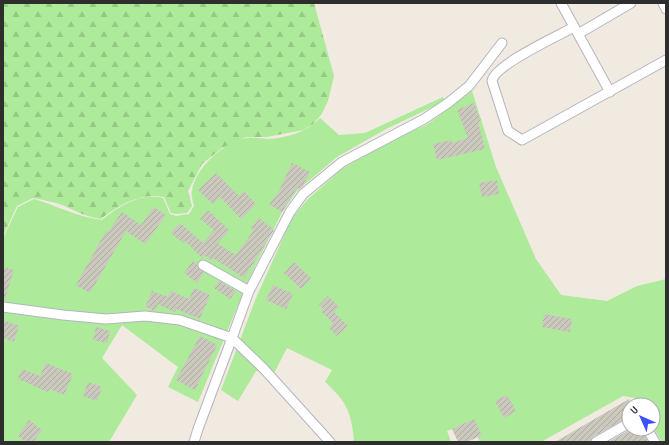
<svg xmlns="http://www.w3.org/2000/svg" width="669" height="445" font-family="'Sofia Sans Condensed',sans-serif">
<style>
.grass{fill:#adea99}
.forest{fill:url(#forest-firs)}
.building{fill:url(#building-hatch)}
.lines{fill:none;stroke-linecap:round;stroke-linejoin:round}
.minor-casing{stroke:#b4b4c2;stroke-width:11}
.minor{stroke:#fff;stroke-width:9}
</style>
<defs>
<pattern id="forest-firs" width="22" height="20" patternUnits="userSpaceOnUse"><rect width="22" height="20" fill="#adea99"/><path d="M5 1l3.5 6h-7zM16 11l3.5 6h-7z" fill="#95c984"/></pattern>
<pattern id="building-hatch" width="6" height="6" patternUnits="userSpaceOnUse"><rect width="6" height="6" fill="#cbc8be"/><path d="M-1 1l2-2M0 6l6-6M5 7l2-2" fill="none" stroke="#afaca4"/></pattern>
</defs>
<rect width="100%" height="100%" fill="#f0eae0"/>
<path class="grass" d="M472 91 496 167 536 259 561 295 607 301 637 286 666 279V442H662L653 427V405H640L635 398 623 396 541 442H480L470 422 447 431 451 442H352L354 439C351 411 346 401 325 382L332 370 287 348 274 373 256 371 238 401 221 390 256 298 292 218 307 200 343 168 392 140 428 124Z
M443 97 445 101 386 129 337 157 297 191 281 214 248 281 198 402 168 387 178 367 122 325 102 358 137 395 109 442H3V238L18 207 34 199C57 206 78 217 102 220 117 207 141 192 163 198L170 214 176 216 189 214 194 206C193 202 191 196 192 191 195 168 224 142 246 138 253 137 261 139 268 139 287 138 307 132 320 118L339 135 365 133Z"/>
<path class="forest" d="M3 3H314L334 76 328 101 321 115 313 124 303 130 267 137H246L222 148 202 164 188 191 192 206 187 213 176 214 171 213 164 197C142 192 118 205 101 219 87 217 77 212 65 206 55 202 43 200 33 198L17 206 3 236Z"/>
<path class="building" d="M474 103 481 121 478 122 485 149 437 160 433 144 452 140V143L468 138 457 110Z
M292 163 310 172 302 187 299 189 297 188 282 212 269 204 278 193Z
M216 173 239 196 244 191 256 204 241 219 220 197 213 204 198 190Z
M497 180 499 194 482 197 479 183Z
M154 207 166 215 145 244 126 231 90 293 76 285 106 231 108 232 122 212 141 225Z
M208 210 229 230 218 244 236 255 254 230 251 228 259 218 274 230 244 278 213 258 212 260 203 255 202 258 185 241 183 243 171 233 180 223 203 243 214 230 200 219Z
M193 261 197 264 198 268 204 272 197 283 184 273Z
M294 262 311 278 301 289 284 273Z
M3 267 14 270 5 299 3 298Z
M219 281 236 291 230 299 214 288Z
M273 285 293 294 286 309 266 300Z
M194 288 210 295 200 319 176 309 175 312 158 304 155 311 145 307 152 291 168 297 171 291 189 299Z
M328 296 339 307 334 312 348 326 337 336 329 328 333 323 321 311 323 308 319 305Z
M544 314 572 319 570 332 542 327Z
M3 320 19 326 14 342 3 338Z
M96 327 110 331 107 343 93 340Z
M200 336 217 345 195 390 176 380Z
M46 363 73 374 64 395 50 389 48 392 18 379 22 369 40 376Z
M88 382 102 387 97 401 83 396Z
M507 395 516 411 504 418 495 401Z
M629 399V417L593 437 590 442H555Z
M474 419 482 435 467 442H458L452 429Z
M29 420 42 430 33 442H26L18 436Z
M634 429H641L648 442H608L629 430V432Z"/>
<g class="lines">
<g class="minor-casing">
<path id="minor" d="M561 3 610 92
M663 3 666 9
M574 27C558 36 494 65 492 81L508 131 522 140 666 60
M578 34 631 3
M203 265 249 291
M3 307 63 315 106 319 145 316 180 320 232 338 198 429 194 442
M647 429 655 442
M330 442 264 369 232 338 249 291 290 212 303 194 342 162 424 119 448 103 469 86 502 43
M596 442 629 423"/>
</g>
<use href="#minor" class="minor"/>
</g>
<rect width="669" height="445" fill="none" stroke="#2e2e2e" stroke-width="8"/>
<g transform="translate(641 417) rotate(315)"><circle r="19" fill="#ffffff" stroke="#ababab"/>
<path d="M0-3L7 15L0 10L-7 15Z" fill="#3d50ff"/>
<text y="-6" font-size="11" font-weight="bold" text-anchor="middle" fill="#2e2e2e">U</text>
</g>
</svg>
